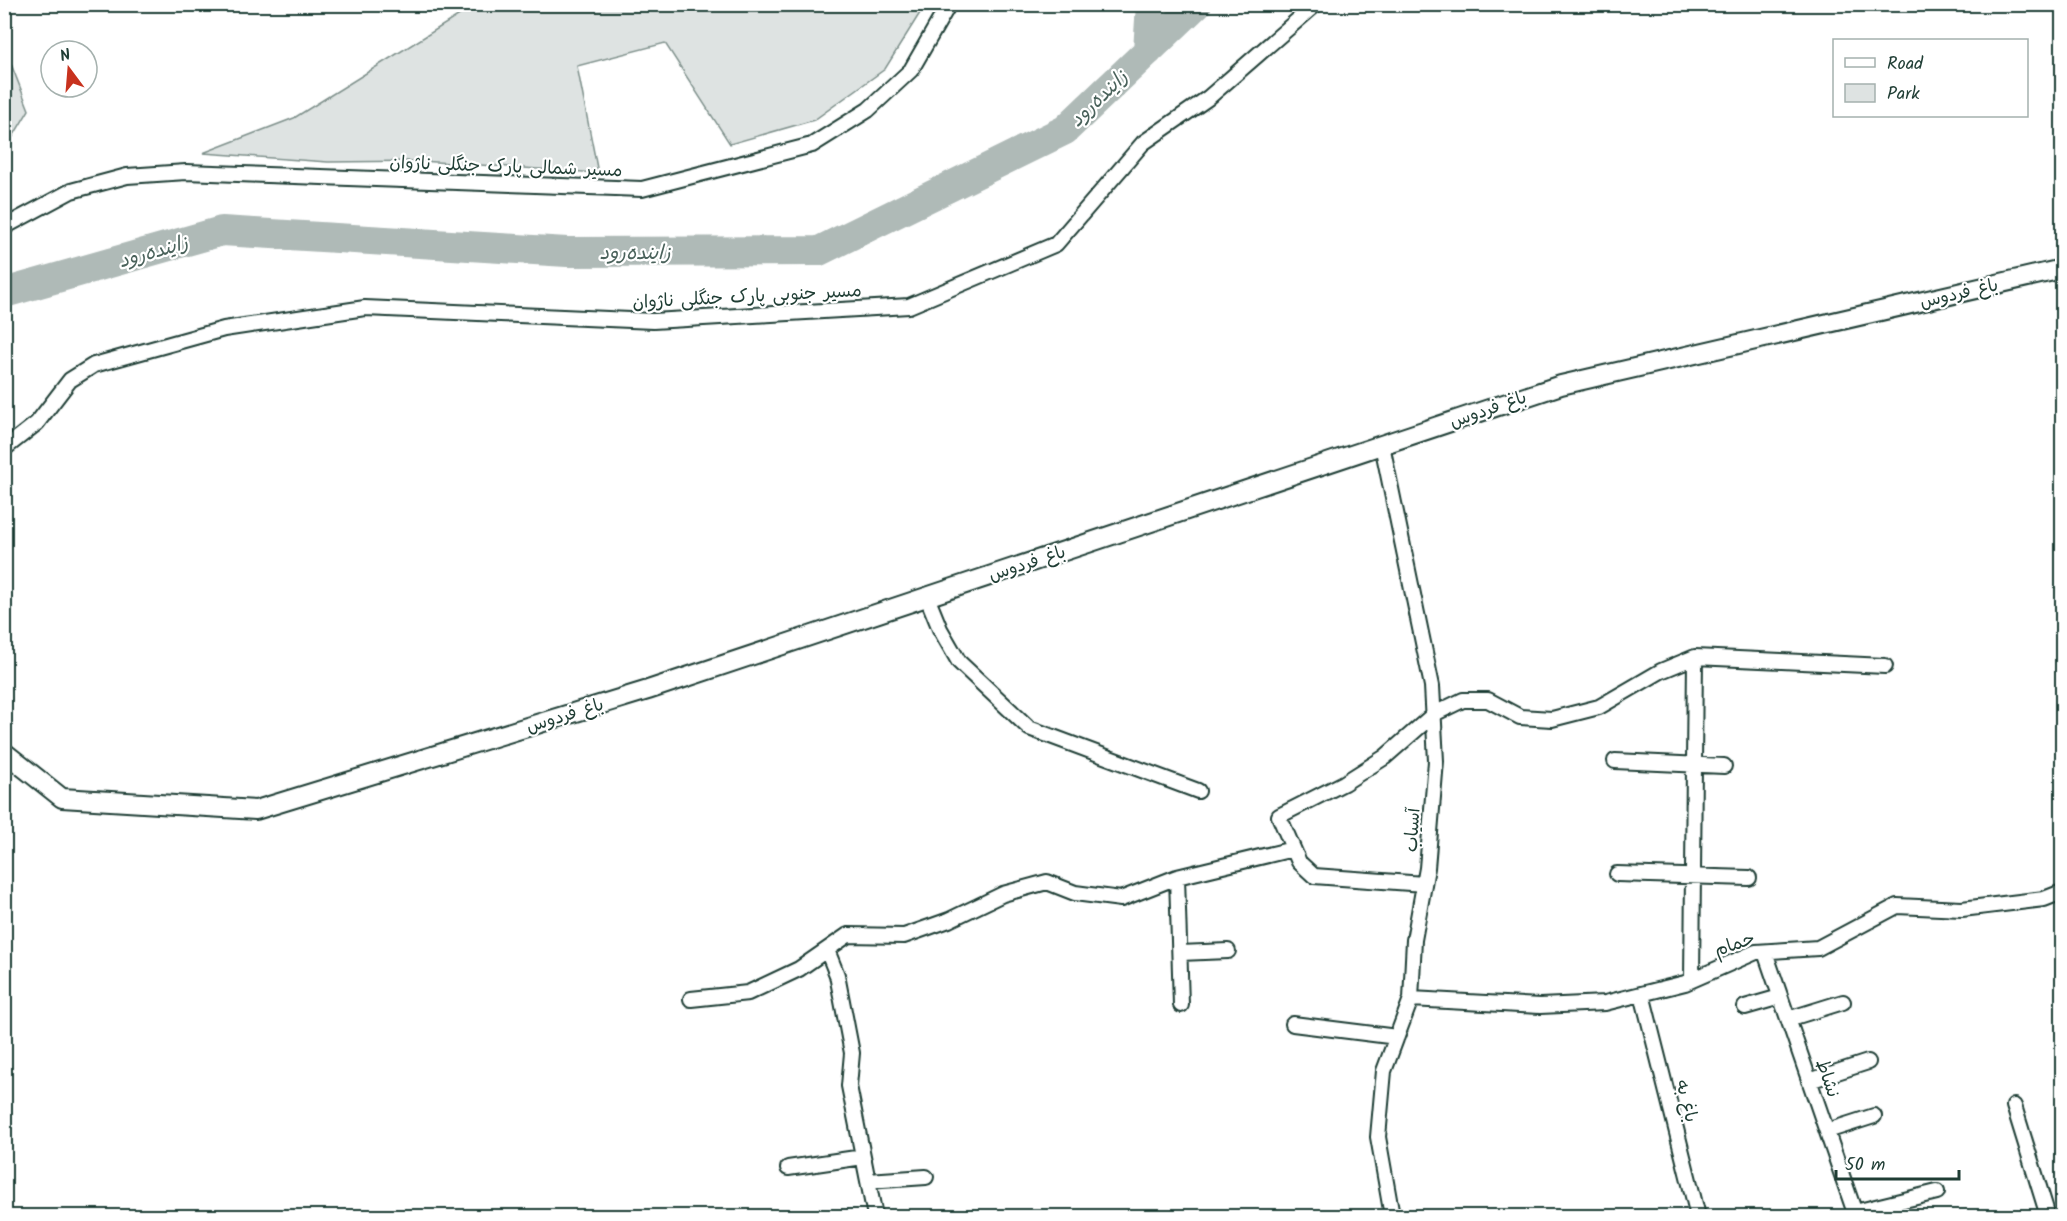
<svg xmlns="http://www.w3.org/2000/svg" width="2067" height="1221" font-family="Kalam,'Playpen Sans Arabic',sans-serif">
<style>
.green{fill:#dee3e2;stroke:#7e908b;stroke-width:1.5}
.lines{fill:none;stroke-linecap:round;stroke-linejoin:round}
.river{stroke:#afbab7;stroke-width:30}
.minor-casing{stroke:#1f3d34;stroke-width:18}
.tertiary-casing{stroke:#1f3d34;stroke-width:22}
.minor{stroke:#fff;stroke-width:14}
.tertiary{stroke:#fff;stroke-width:18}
.labels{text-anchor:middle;stroke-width:4.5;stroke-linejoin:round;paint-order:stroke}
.street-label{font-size:18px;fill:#1f3d34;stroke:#fff}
.water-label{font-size:20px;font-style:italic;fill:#4a625b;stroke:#fff}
</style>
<rect width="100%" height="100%" fill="#fff"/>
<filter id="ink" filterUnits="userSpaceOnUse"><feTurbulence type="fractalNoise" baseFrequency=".0167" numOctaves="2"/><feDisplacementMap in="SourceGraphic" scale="12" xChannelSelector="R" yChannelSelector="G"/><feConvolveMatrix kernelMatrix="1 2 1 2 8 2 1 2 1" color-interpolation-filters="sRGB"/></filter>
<g filter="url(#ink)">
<path class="green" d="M477 4H925V5L885 69 814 120 730 144 665 43 577 66 598 173 421 161 328 162 203 153 294 118Z
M4 46 29 110 5 150H4Z"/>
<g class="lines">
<path class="river" d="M1148 51 1151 4
M4 293 222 231 567 252 819 251 1065 130 1197 4"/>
<g class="minor-casing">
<path id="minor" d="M4 227 71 191 127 176 186 172 642 189 812 145 868 110 911 70 949 4
M1382 445 1432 686 1436 761 1427 868 1414 940 1411 999 1384 1071 1378 1137 1392 1216
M4 449 37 423 70 380 94 365 224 329 365 308 653 321 909 306 1056 244 1143 143 1208 98 1316 4
M927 597 940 629 959 662 1029 728 1198 791
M1615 761 1724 766
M1617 874 1749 878
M1177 877 1181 1005
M1424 884 1314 876 1299 862 1279 816 1344 783 1385 757 1434 714 1463 700H1488L1520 717 1552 719 1599 707 1661 671 1695 657 1885 666
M827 950 837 975 852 1053 849 1086 875 1216
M1765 952 1856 1216
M1180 953 1228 951
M1692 980 1695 657
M1642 994 1698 1216
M691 999 748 993 799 969 848 935 904 936 949 920 1003 894 1047 882 1075 893 1121 899 1177 877 1293 849
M1411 999 1540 1006 1605 1003 1685 983 1756 952 1818 948 1897 906 1962 909 2044 899 2062 892
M1745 1007 1780 997
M1788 1019 1843 1002
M1293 1024 1397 1037
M1809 1081 1868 1062
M2014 1106 2048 1216
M1827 1131 1874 1116
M788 1168 863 1157
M868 1181 926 1177
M1855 1212 1937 1192"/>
</g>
<g class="tertiary-casing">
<path id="tertiary" d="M4 752 62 798 256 810 648 690 1561 385 2062 269"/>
</g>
<use href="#minor" class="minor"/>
<use href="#tertiary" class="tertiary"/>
</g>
</g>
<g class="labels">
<g class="street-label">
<text transform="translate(506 166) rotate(2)" y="6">مسیر شمالی پارک جنگلی ناژوان</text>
<text transform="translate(1959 293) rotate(-13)" y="6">باغ فردوس</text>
<text transform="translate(747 296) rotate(-3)" y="6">مسیر جنوبی پارک جنگلی ناژوان</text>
<text transform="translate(1488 409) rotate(-19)" y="6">باغ فردوس</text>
<text transform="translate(1027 563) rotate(-18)" y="6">باغ فردوس</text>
<text transform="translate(565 715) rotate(-17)" y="6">باغ فردوس</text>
<text transform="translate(1412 830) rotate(-86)" y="6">آسیاب</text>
<text transform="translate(1734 944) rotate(-19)" y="6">حمام</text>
<text transform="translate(1828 1078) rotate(71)" y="6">نشاط</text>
<text transform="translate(1687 1101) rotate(76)" y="6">باغ به</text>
</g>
<g class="water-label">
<text transform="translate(1098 98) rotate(-44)" y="7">زاینده‌رود</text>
<text transform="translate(153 251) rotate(-16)" y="7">زاینده‌رود</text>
<text x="635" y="259">زاینده‌رود</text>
</g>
</g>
<rect width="2067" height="1221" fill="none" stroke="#fff" stroke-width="24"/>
<rect x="12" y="12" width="2043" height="1197" fill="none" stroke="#1f3d34" stroke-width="2" filter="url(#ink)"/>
<rect x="1833" y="39" width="195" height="78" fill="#ffffff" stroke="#a5b1ae" stroke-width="1.5"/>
<rect x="1845" y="58" width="30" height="9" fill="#ffffff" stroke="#a5b1ae" stroke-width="1.5"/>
<text x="1887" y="69" font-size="18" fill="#1f3d34">Road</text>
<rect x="1845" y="84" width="30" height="18" fill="#dee3e2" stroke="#a5b1ae" stroke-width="1.5"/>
<text x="1887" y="99" font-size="18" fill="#1f3d34">Park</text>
<g transform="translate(69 69) rotate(344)"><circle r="28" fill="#ffffff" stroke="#a5b1ae" stroke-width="1.5"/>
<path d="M0-4.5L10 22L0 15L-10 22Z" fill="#c8321e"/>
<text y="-9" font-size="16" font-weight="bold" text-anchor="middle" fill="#1f3d34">N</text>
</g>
<path d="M1836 1170v9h123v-9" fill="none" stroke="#1f3d34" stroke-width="3"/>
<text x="1845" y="1170" font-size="18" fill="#1f3d34" stroke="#ffffff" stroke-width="4.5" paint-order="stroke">50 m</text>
</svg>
